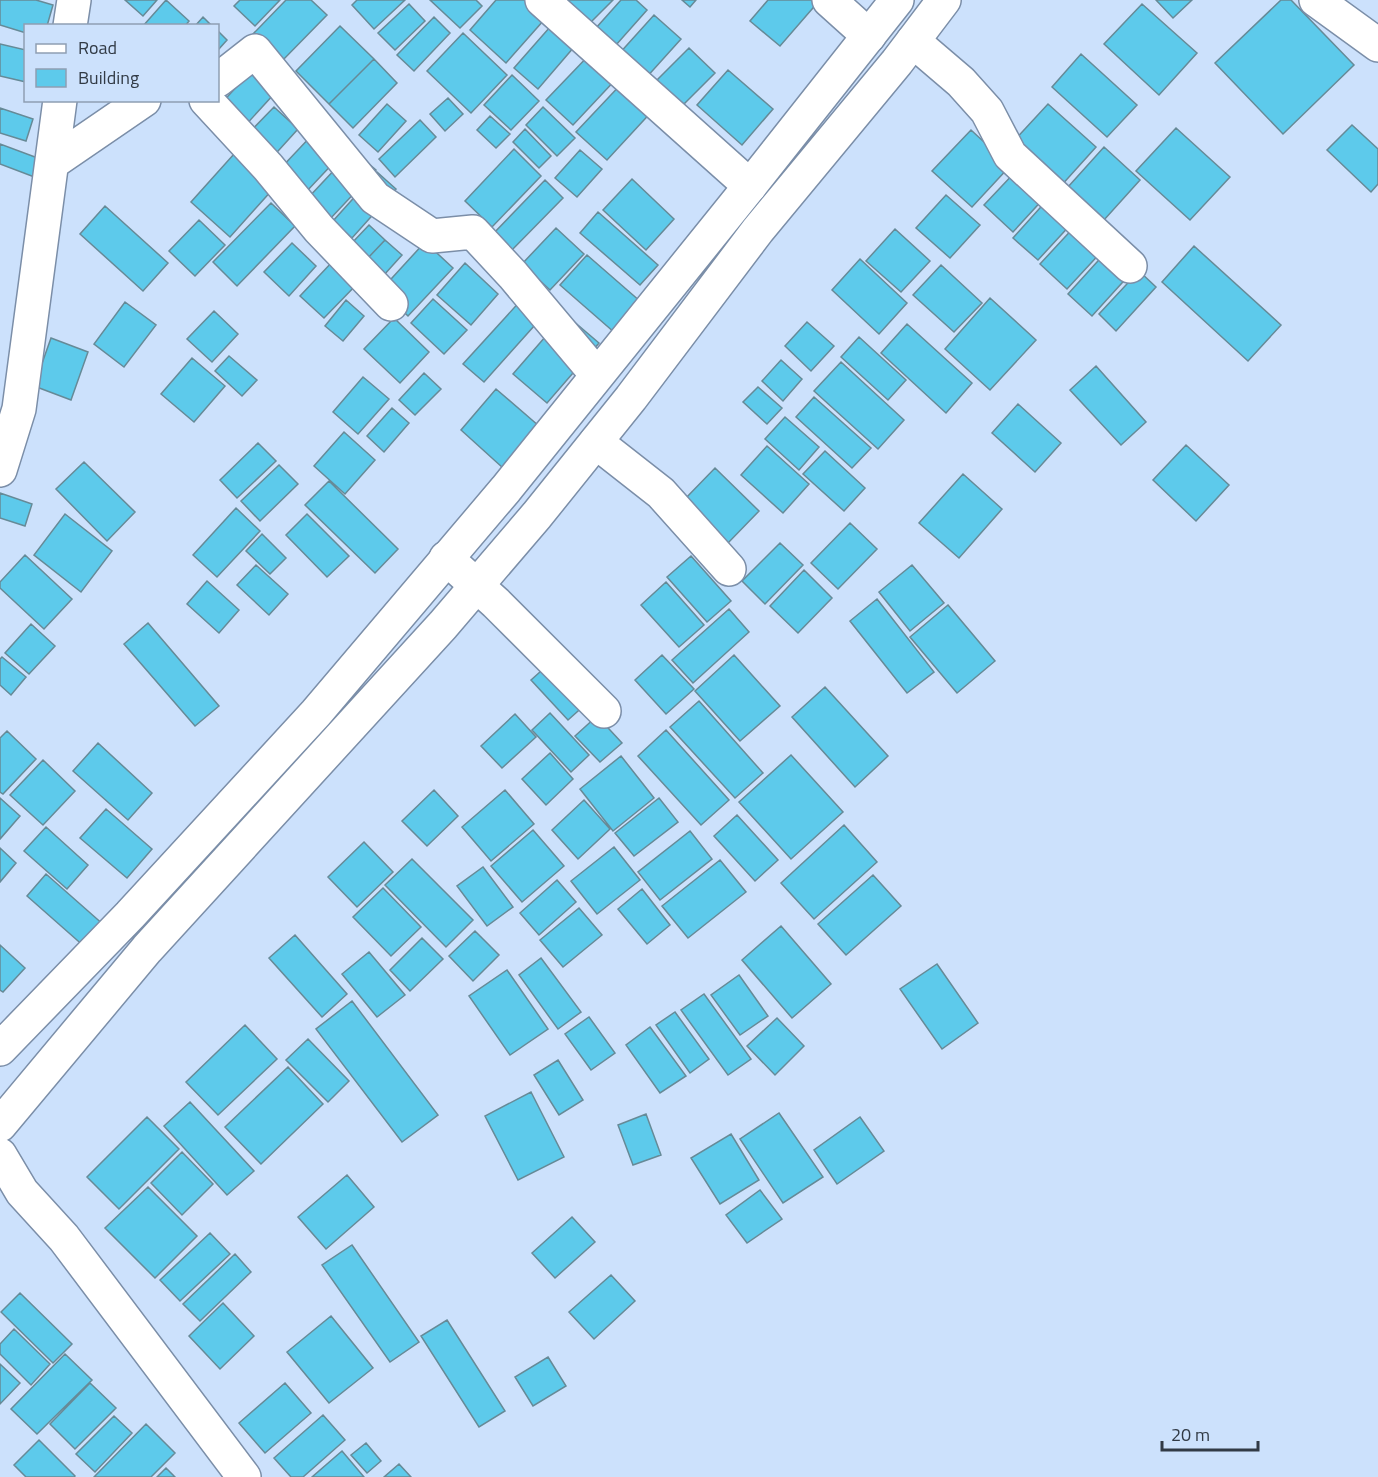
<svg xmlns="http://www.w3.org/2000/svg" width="1378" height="1477" font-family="'Titillium Web',sans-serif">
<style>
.building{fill:#5dcaeb;stroke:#668a97;stroke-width:1.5}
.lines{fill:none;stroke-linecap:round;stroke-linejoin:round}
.minor-casing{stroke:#7b8ea8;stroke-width:36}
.major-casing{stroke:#7b8ea8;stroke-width:36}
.minor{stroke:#fff;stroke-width:33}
.major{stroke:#fff;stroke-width:33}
</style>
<rect width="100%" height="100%" fill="#cce1fc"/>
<path class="building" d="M0 0H36L53 5 47 26H26V33L0 25Z
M125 0H157L143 16Z
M166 0 189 21 185 26H143Z
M240 0H280L255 26 234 6Z
M286 0H311L327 15 281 62 253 34Z
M357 0H405L374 29 352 5Z
M430 0H476L482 6 460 28Z
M496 0H537L551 12 506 63 470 30Z
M569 0H613L588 25 566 3Z
M621 0H636L647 10 616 45 596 28Z
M682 0H696L690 7Z
M768 0H818L819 1 780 46 750 21Z
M1156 0H1192L1173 18Z
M1281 0H1291L1354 65 1283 134 1215 63Z
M409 4 425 21 395 50 378 33Z
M1142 4 1197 53 1159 95 1104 44Z
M654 15 681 39 645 79 618 55Z
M203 17 212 26H195Z
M434 17 450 33 414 71 397 55Z
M340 26 374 59 329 104 296 71Z
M550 27 574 47 538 89 514 68Z
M218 31 227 40 218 50Z
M463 33 507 75 471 113 427 71Z
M0 44 26 50V82L0 76Z
M689 48 715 73 683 105 657 80Z
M592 52 618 77 573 125 546 100Z
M1081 54 1137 105 1107 137 1052 87Z
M374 59 397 83 353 128 329 104Z
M728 70 773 109 742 145 697 105Z
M250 72 274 94 243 128 219 106Z
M512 75 539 101 511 130 484 105Z
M625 80 655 108 607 160 576 132Z
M448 98 463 114 445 131 430 114Z
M387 104 406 121 378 152 359 135Z
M1048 104 1096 147 1060 187 1012 143Z
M274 107 298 129 269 161 244 138Z
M543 107 575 138 557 156 526 125Z
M0 108 33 119 26 141 0 133Z
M490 116 510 134 496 148 477 130Z
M420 120 436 137 395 177 379 159Z
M1352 125 1378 149V184L1371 192 1327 150Z
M1176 128 1230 177 1190 220 1136 171Z
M525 129 551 156 539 168 513 142Z
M971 130 1010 166 972 207 932 171Z
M313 134 338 158 306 192 281 168Z
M0 144 43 160 37 178 0 164Z
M1104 147 1140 180 1104 220 1068 187Z
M514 149 541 176 492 227 465 201Z
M353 150 376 170 330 219 308 198Z
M580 150 602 169 577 197 555 178Z
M234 154 273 189 230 237 191 202Z
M1017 170 1046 196 1013 232 984 205Z
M377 172 396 189 352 238 333 221Z
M632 179 674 219 646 250 603 210Z
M545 180 563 198 510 252 492 235Z
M946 195 980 225 950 258 916 228Z
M1048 199 1073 222 1038 260 1013 238Z
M271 203 295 226 237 286 213 262Z
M105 206 168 263 143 291 80 234Z
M598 212 658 265 640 285 580 233Z
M199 220 225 245 195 276 169 251Z
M1077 224 1104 249 1067 289 1040 264Z
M369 225 385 240 367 259 351 244Z
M556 228 584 254 550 290 522 264Z
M895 229 930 261 901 292 866 261Z
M385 240 402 255 384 275 367 259Z
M425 242 453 268 408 316 381 290Z
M292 243 316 266 289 296 264 272Z
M1194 246 1281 325 1248 361 1162 282Z
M1107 251 1131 273 1092 316 1068 294Z
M587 255 641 302 615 333 560 285Z
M860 259 907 303 879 334 832 290Z
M334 260 359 282 324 318 300 296Z
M465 263 498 294 471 325 437 295Z
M941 265 982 303 954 332 913 295Z
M1139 271 1156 287 1116 331 1099 314Z
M523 298 543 316 484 382 463 364Z
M990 298 1036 340 990 390 945 349Z
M433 299 467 330 444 354 411 323Z
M346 300 364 316 343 341 325 326Z
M125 302 156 325 124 367 94 344Z
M214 311 238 334 212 362 187 339Z
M565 314 599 343 547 403 513 374Z
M394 318 429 352 400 383 364 349Z
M807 322 834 346 811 371 785 346Z
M907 324 972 383 946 413 881 353Z
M859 337 906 380 888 400 841 357Z
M51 338 88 352 71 400 34 386Z
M229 356 257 380 242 396 215 371Z
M192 358 225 386 194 422 161 394Z
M781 360 802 379 783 401 762 381Z
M841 362 904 420 878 449 814 391Z
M1096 366 1146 422 1121 445 1070 390Z
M424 373 441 389 415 415 399 400Z
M363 377 389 399 358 434 333 412Z
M758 387 782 408 767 424 743 402Z
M496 389 539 426 503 468 461 430Z
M814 397 871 448 852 468 796 417Z
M1018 404 1061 443 1035 472 992 433Z
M392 408 409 423 384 452 367 436Z
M785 417 819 447 799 470 765 439Z
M344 432 375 460 345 494 314 466Z
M258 443 276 461 237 498 220 480Z
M1186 445 1229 485 1196 521 1153 480Z
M767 446 809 484 783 513 741 475Z
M825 451 865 488 844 511 803 474Z
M84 462 135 512 107 541 56 489Z
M279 465 298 484 260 521 241 501Z
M715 468 759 511 728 543 684 500Z
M963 474 1002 509 959 558 919 523Z
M329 481 398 549 375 573 305 505Z
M0 493 32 504 25 526 0 518Z
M236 508 260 531 217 577 193 555Z
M65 514 112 551 81 592 34 555Z
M307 514 349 556 327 577 286 535Z
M850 523 877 549 838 589 811 563Z
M262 534 286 558 270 574 246 551Z
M780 543 803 565 765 604 742 581Z
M25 555 72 599 44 629 0 588V582Z
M691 556 731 601 707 622 667 577Z
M256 565 288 594 269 615 237 585Z
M912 565 944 603 910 631 879 592Z
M804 570 832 598 798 633 770 606Z
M207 581 239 610 219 633 187 604Z
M666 582 704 625 679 647 641 605Z
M877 599 934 672 907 693 850 621Z
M948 605 995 661 957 693 910 637Z
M729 609 749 632 693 683 672 660Z
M148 623 219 706 195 726 124 644Z
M31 624 55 646 29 674 5 653Z
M662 655 694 689 666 714 635 680Z
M734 655 780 706 740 741 695 691Z
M2 657 26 677 11 695 0 685V659Z
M550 663 587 703 568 720 531 680Z
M825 687 888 756 855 787 792 717Z
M699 701 763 773 735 798 670 727Z
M550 713 589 755 571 772 532 730Z
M515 714 536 737 502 768 481 746Z
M597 716 622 743 600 762 575 736Z
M666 730 729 800 701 825 638 756Z
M7 731 36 759 3 794 0 792V738Z
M98 743 152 793 128 820 73 771Z
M550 753 573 779 546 805 522 779Z
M791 755 843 812 791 859 739 802Z
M621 756 654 798 613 831 580 789Z
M43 760 75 791 43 825 10 795Z
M434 790 458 816 427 846 402 821Z
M505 790 534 824 491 861 462 827Z
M0 798 20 816 0 839Z
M659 798 678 822 634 856 615 833Z
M584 800 610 829 578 859 552 830Z
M106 809 152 849 127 878 80 838Z
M737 815 778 860 755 881 714 836Z
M844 825 877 862 814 919 781 883Z
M46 827 88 865 67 889 24 851Z
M533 830 564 866 522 902 491 866Z
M690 831 712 859 660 900 638 872Z
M364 842 393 872 357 907 328 877Z
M614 847 640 880 597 914 571 881Z
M0 848 16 863 0 882Z
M412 859 473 920 446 947 385 885Z
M720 860 746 892 688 938 662 906Z
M483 867 513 907 487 926 457 886Z
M46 874 105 926 86 948 27 896Z
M873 875 901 906 846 955 818 924Z
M557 880 576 902 539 935 520 913Z
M383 888 421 927 391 956 353 917Z
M642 889 670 925 647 944 618 909Z
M579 908 602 935 563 967 540 940Z
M781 926 831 984 792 1018 742 960Z
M475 931 499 955 473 981 449 956Z
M295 935 347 994 322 1017 269 958Z
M422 938 443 959 410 991 390 970Z
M0 945 25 968 3 992 0 990Z
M369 952 405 995 377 1017 342 974Z
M541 958 581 1012 558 1029 519 975Z
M937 964 978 1023 942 1049 900 989Z
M507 970 548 1029 510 1055 469 996Z
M739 975 768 1016 740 1035 711 995Z
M704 994 751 1059 728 1075 681 1010Z
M352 1001 438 1115 402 1142 316 1029Z
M675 1012 709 1059 690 1073 656 1025Z
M589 1017 615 1053 591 1070 565 1034Z
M777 1018 804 1046 775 1075 747 1046Z
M245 1025 277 1059 218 1115 186 1082Z
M650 1027 686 1076 660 1093 626 1045Z
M308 1039 349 1081 328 1102 286 1060Z
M558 1060 583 1100 559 1115 534 1075Z
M288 1067 323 1104 261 1164 225 1127Z
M531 1092 564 1157 518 1180 485 1116Z
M190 1102 254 1171 227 1195 164 1126Z
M779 1113 823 1177 783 1203 740 1139Z
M646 1114 661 1155 633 1165 618 1125Z
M147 1117 179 1149 119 1209 87 1177Z
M860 1117 884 1151 837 1184 814 1150Z
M731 1134 759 1180 720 1204 691 1158Z
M182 1152 213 1184 182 1215 151 1183Z
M347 1175 374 1207 326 1249 298 1217Z
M148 1187 197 1236 155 1278 105 1228Z
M760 1190 782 1219 747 1243 726 1215Z
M572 1217 595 1242 555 1278 532 1253Z
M210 1233 230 1254 180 1301 160 1280Z
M352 1245 419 1342 390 1362 322 1265Z
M235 1254 251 1272 200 1321 183 1304Z
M611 1275 635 1301 594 1339 569 1312Z
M20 1293 72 1344 53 1363 1 1312Z
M223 1303 254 1336 220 1369 189 1336Z
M331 1316 373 1368 329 1403 287 1352Z
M447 1320 505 1411 479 1427 421 1336Z
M14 1329 50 1364 31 1385 0 1354V1344Z
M65 1354 92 1380 37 1434 11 1409Z
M548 1357 566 1386 533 1406 515 1377Z
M0 1364 20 1383 0 1404Z
M90 1383 116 1408 75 1449 50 1424Z
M285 1383 311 1413 265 1453 239 1423Z
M323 1415 345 1440 303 1477H291L274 1458Z
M114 1416 132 1433 95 1472 76 1454Z
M146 1424 175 1453 151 1477H94Z
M39 1440 75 1476 74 1477H26L14 1465Z
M366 1443 381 1461 367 1473 351 1455Z
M342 1451 364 1477H312Z
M399 1464 411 1477H384Z
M166 1468 175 1477H157Z"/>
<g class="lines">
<g class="minor-casing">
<path id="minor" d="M542 0 750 186
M829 0 869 36
M1316 0 1378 45
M70 26 74 0
M913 41 961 82 987 111 1010 155 1130 266
M218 80 255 51 375 198 432 236 473 232 513 275 597 375
M206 100 268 167 319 229 391 304
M52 163 144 100
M596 442 661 493 729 569
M0 470 19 409 60 100
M446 558 496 603 604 711
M0 1155 22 1192 64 1238 244 1477"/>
</g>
<g class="major-casing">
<path id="major" d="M0 1049 130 915 316 713 506 489 750 186 897 0
M0 1125 147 949 443 625 537 515 631 398 758 230 897 62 944 0"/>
</g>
<use href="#minor" class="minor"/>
<use href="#major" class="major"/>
</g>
<rect x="24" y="24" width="195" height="78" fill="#cce1fc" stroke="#8e9eb3" stroke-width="1.5"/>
<rect x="36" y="44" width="30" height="9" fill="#ffffff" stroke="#8e9eb3" stroke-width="1.5"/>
<text x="78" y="54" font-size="18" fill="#313a45">Road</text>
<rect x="36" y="69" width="30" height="18" fill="#5dcaeb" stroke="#8e9eb3" stroke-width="1.5"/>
<text x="78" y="84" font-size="18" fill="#313a45">Building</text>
<path d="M1162 1441v9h96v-9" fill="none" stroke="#313a45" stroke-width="3"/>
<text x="1171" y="1441" font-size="18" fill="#313a45" stroke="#cce1fc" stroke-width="4.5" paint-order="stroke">20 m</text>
</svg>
